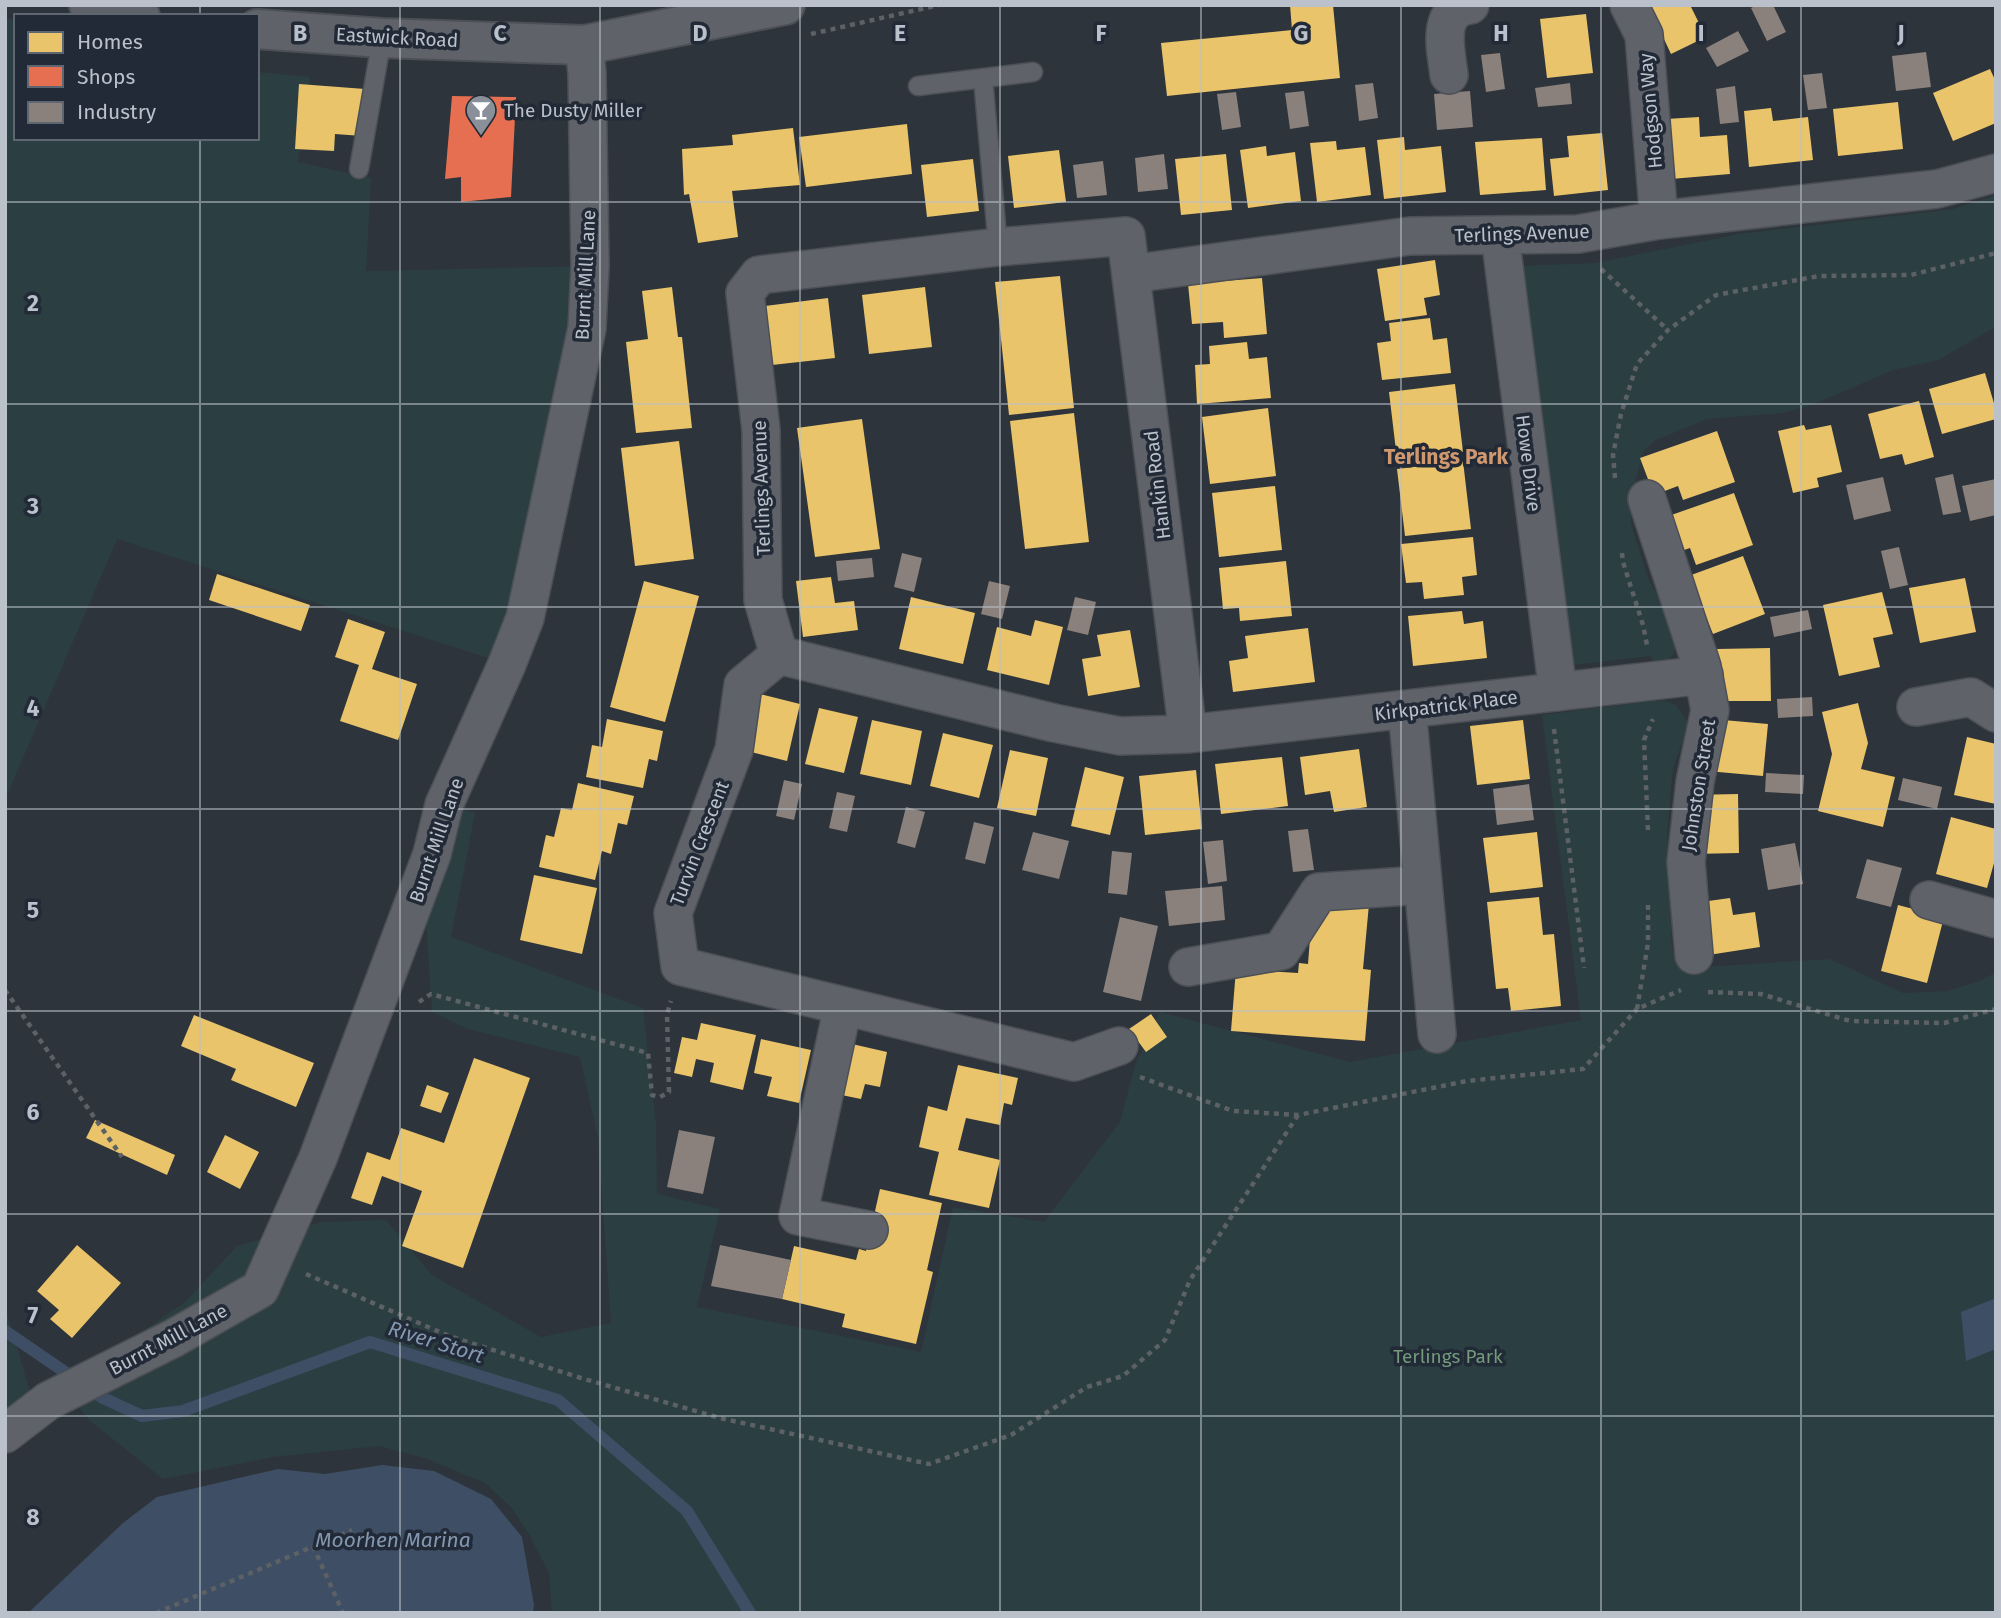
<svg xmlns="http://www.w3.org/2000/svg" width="2001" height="1618" font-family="'Fira Sans',sans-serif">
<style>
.green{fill:#2b3e41}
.water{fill:#3e4e65}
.homes{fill:#e9c46a}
.shops{fill:#e76f51}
.industry{fill:#8a817c}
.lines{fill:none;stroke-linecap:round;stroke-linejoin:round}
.stream{stroke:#3e4e65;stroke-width:12}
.service-casing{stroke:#4c5056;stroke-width:21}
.minor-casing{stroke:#4c5056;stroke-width:40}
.tertiary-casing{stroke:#4c5056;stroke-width:42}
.path{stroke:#5c6166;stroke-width:4.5;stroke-dasharray:5 5;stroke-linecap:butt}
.service{stroke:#5f6269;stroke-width:18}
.minor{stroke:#5f6269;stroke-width:37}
.tertiary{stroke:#5f6269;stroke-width:38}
.grid{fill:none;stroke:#bac1cb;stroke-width:2;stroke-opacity:0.55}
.labels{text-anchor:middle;stroke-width:7;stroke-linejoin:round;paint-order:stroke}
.street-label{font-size:19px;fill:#bac1cb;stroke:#212a36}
.poi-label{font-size:19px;fill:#bac1cb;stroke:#212a36;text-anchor:start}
.park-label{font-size:19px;fill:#729a7b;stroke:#212a36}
.neighbourhood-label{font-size:21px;font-weight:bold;fill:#d0986f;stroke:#212a36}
.water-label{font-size:21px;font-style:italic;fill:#8397b1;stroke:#212a36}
.grid-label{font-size:23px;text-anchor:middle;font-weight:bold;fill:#bac1cb;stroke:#212a36;stroke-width:7;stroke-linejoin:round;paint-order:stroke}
</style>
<rect width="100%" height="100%" fill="#2e343b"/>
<path class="green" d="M5 18 16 20V138H257V72L310 77 298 162 371 178 366 271 590 266 507 664 117 539 5 800Z
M1996 195V327L1938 360 1893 370 1817 403 1784 413 1707 419 1654 441 1643 452 1631 500V524L1649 581 1669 612 1676 635 1675 650 1669 661 1654 667 1651 656 1561 666 1516 266 1595 263 1739 234 1953 209Z
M1661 700 1676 705 1689 724 1673 768 1667 836 1672 949 1679 963 1702 967 1830 959 1903 993 1947 991 1980 981 1996 972V1613H552L549 1573 530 1536 511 1507 485 1483 425 1458 379 1446 273 1457 163 1479 89 1420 62 1387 185 1302 237 1246 322 1222 386 1220 432 1275 541 1337 611 1323 598 1138 580 1057 468 1029 432 1012 426 922 398 910 444 805 475 813 451 937 643 1008 656 1124 657 1194 720 1209 697 1307 921 1352 953 1207 1044 1222 1120 1122 1135 1065 1160 1012 1350 1062 1581 1020 1542 715Z
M5 1306 31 1395 5 1412Z"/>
<path class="water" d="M1996 1298V1349L1966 1361 1961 1312Z
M382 1465 434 1471 491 1499 522 1537 534 1605 533 1613H28L123 1523 157 1497 278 1469 325 1474Z"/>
<path class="homes" d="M1290 5H1333L1340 78 1167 96 1161 43 1292 30Z
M1648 5H1690L1706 37 1671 54Z
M1586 14 1593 73 1547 78 1540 19Z
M1990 69 1996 82V123L1953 141 1933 93Z
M299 84 365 89 362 136 335 134 334 151 295 149Z
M1898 102 1903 149 1838 156 1833 109Z
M1771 108 1773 121 1808 117 1813 160 1749 167 1744 111Z
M1699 117 1700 137 1727 135 1730 174 1671 179 1666 119Z
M907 124 912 174 806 187 799 137Z
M793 128 800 185 732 191 738 237 698 243 689 194 684 195 682 149 733 145 732 135Z
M1602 133 1608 190 1554 196 1550 159 1569 157 1567 136Z
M1404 137 1405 150 1441 146 1446 192 1384 199 1377 140Z
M1542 138 1546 190 1480 195 1475 142Z
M1336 141 1337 150 1365 147 1371 195 1317 202 1310 143Z
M1266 146 1267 156 1295 152 1301 201 1248 208 1240 150Z
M1059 150 1066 202 1014 208 1008 156Z
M1226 154 1232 210 1181 215 1175 159Z
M973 159 979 211 927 217 921 165Z
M1435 260 1440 295 1424 298 1427 315 1385 321 1377 269Z
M1060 276 1074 408 1009 415 995 282Z
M1262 278 1267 334 1224 338 1223 322 1192 324 1188 284Z
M672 287 678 337H682L692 428 636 433 626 342 648 339 642 291Z
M925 287 932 347 869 354 862 295Z
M828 298 835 358 772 365 765 306Z
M1430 318 1433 340 1447 338 1451 373 1382 380 1377 343 1391 341 1389 323Z
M1247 342 1249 359 1267 357 1271 398 1197 404 1195 365 1210 364 1209 346Z
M1985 373 1996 410V419L1942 434 1929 389Z
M1455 384 1463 452 1397 459 1389 392Z
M1919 401 1934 457 1905 465 1902 454 1880 459 1868 414Z
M1268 408 1276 476 1210 484 1202 417Z
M1074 413 1089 542 1025 549 1010 421Z
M862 419 880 549 815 557 797 428Z
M1804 425 1806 430 1831 425 1842 472 1817 478 1819 487 1793 493 1778 431Z
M1717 431 1735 482 1683 500 1678 486 1654 495 1640 458Z
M679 441 694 559 635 566 621 448Z
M1463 461 1471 529 1405 536 1397 469Z
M1275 486 1282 550 1219 557 1212 493Z
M1734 493 1753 545 1696 565 1690 548 1672 554 1660 519Z
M1473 537 1477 575 1462 577 1464 595 1424 599 1422 582 1406 583 1401 544Z
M1743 556 1765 614 1713 634 1701 604 1695 606 1683 578Z
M1286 561 1292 616 1240 621 1239 608 1223 609 1219 568Z
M217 574 310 605 301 631 209 600Z
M831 577 835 603 854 601 858 630 803 637 796 581Z
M1965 578 1976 632 1920 643 1909 588Z
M644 581 699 596 665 722 610 707Z
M1882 592 1893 634 1873 638 1880 667 1839 676 1823 605Z
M911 597 975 613 963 664 899 649Z
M1462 611 1464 624 1483 621 1487 658 1413 666 1408 616Z
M348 619 385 632 372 669 417 684 398 740 340 721 359 665 335 657Z
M1035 620 1063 627 1049 685 987 670 997 627 1031 636Z
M1308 628 1315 682 1233 692 1229 661 1248 658 1245 636Z
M1130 630 1140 687 1088 696 1082 659 1101 656 1097 635Z
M1770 648 1771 701H1719L1717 649Z
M760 694 800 704 787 761 747 751Z
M1858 703 1868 743 1861 769 1895 777 1883 827 1818 811 1832 754 1822 712Z
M819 708 858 717 844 773 805 764Z
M607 719 663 731 657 761 649 759 643 788 586 777 592 745 602 747Z
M1712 719 1768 724 1763 776 1707 771Z
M872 720 922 731 911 785 860 774Z
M1523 720 1530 779 1477 785 1470 726Z
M943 733 993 745 979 798 930 786Z
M1967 737 1996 744V804L1954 795Z
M1359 749 1367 807 1334 812 1330 791 1305 795 1300 757Z
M1010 750 1048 758 1036 816 997 808Z
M1282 757 1288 806 1221 814 1215 764Z
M1085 767 1124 777 1110 835 1071 826Z
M1196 770 1202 829 1145 835 1139 776Z
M578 783 634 796 627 825 618 823 611 854 602 851 595 880 539 867 546 835 554 837 561 808 572 810Z
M1738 794 1739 853 1692 854 1691 795Z
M1951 817 1996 829V856L1987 888 1936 874Z
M1537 832 1543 887 1490 893 1483 838Z
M534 875 597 888 582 954 520 940Z
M1539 897 1543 935 1554 934 1561 1006 1511 1011 1508 988 1496 989 1487 902Z
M1730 898 1733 915 1755 912 1760 947 1702 956 1694 903Z
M1313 900 1369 904 1363 969 1371 970 1365 1041 1231 1031 1236 969 1298 973 1299 963 1308 964Z
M1898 905 1944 917 1927 983 1881 971Z
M1151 1014 1167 1037 1146 1052 1129 1029Z
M194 1015 314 1063 296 1107 231 1080 236 1069 181 1046Z
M701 1023 756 1035 743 1090 710 1082 714 1063 696 1059 692 1077 674 1073 682 1037 697 1040Z
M761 1039 811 1050 799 1103 767 1096 772 1077 754 1073Z
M839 1041 887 1052 880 1087 865 1084 861 1099 827 1092Z
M474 1058 530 1078 463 1268 402 1246 422 1191 382 1176 372 1205 351 1198 367 1152 390 1160 401 1128 444 1143Z
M958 1065 1018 1078 1012 1105 1004 1103 1000 1125 966 1118 958 1150 1000 1160 989 1208 929 1195 939 1152 919 1147 928 1106 947 1111Z
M427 1085 449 1093 441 1113 420 1106Z
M95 1120 175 1155 167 1175 86 1138Z
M225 1135 259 1152 240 1189 207 1172Z
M880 1189 942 1203 927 1270 933 1272 916 1344 842 1327 845 1314 782 1299 794 1246 856 1260 859 1249 866 1251Z
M77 1245 121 1283 72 1338 50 1319 59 1310 37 1291Z"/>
<path class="shops" d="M452 96 516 97 511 197 461 202V177L445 179Z"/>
<path class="industry" d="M1757 5H1773L1786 32 1767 41 1751 8Z
M1738 31 1749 51 1717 67 1706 48Z
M1926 52 1931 87 1896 91 1892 56Z
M1500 53 1505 89 1486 92 1481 55Z
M1822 73 1827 108 1808 110 1803 75Z
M1373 83 1378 118 1359 121 1355 85Z
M1570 83 1572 104 1538 107 1535 88Z
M1735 86 1739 122 1720 124 1716 89Z
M1304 91 1309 126 1290 129 1285 93Z
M1470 91 1473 127 1437 130 1434 94Z
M1236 92 1241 127 1222 130 1217 94Z
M1164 154 1168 189 1138 192 1135 158Z
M1103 161 1107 195 1077 198 1073 165Z
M1953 474 1961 512 1943 515 1935 478Z
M1883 477 1891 511 1854 520 1846 485Z
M1996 479V515L1970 521 1962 486Z
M1899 547 1908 585 1890 589 1881 551Z
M902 553 922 558 914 592 894 587Z
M872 558 874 577 838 581 836 561Z
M989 581 1010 586 1002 619 981 614Z
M1075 597 1096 602 1088 635 1067 630Z
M1808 610 1812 629 1774 637 1770 617Z
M1812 697 1813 716 1778 718 1777 699Z
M1766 773 1804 775 1803 794 1765 792Z
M1903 778 1942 787 1937 809 1898 800Z
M784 780 802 784 794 820 776 816Z
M1529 784 1534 820 1497 825 1493 789Z
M837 792 855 796 847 832 829 828Z
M906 807 925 812 915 848 897 843Z
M974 822 994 827 985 864 965 859Z
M1308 829 1314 870 1293 872 1288 831Z
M1033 832 1069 841 1059 879 1022 870Z
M1223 840 1227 881 1208 884 1203 842Z
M1795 843 1803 884 1768 890 1761 849Z
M1112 851 1132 853 1127 895 1108 893Z
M1867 859 1902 868 1891 907 1856 898Z
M1222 886 1225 920 1169 926 1165 891Z
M1120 917 1158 926 1141 1001 1103 992Z
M679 1130 715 1137 703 1194 667 1187Z
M720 1245 791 1260 782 1299 711 1286Z"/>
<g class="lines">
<path class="stream" d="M5 1331 103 1398 142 1416 183 1411 370 1342 558 1400 687 1511 750 1613"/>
<g class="service-casing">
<path id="service" d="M983 78 998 247
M918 86 1033 72
M359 169 382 38"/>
</g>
<g class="minor-casing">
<path id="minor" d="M1629 5 1644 35 1659 220
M1449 75C1446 50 1435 10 1470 5
M1500 235 1558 692
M1131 274 1410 236 1578 234 1659 220 1937 189 1996 173
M1647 499 1702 667 1710 710 1695 782 1686 862 1694 955
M779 655 743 685 734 750 673 913 680 966 1074 1062 1119 1046
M1916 707 1971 697 1996 713
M1407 709 1437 1034
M1188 734 1126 236 998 247 759 275 745 293 761 430 763 600 779 655 1054 723 1120 736 1188 734 1704 675
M1929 900 1996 919
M1188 967 1281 951 1319 892 1423 885
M843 1006 798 1216 869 1230
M5 1434 48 1401 174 1338 260 1289 318 1158 432 854 444 805 507 664 525 618 587 328 590 266 587 73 584 45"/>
</g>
<g class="tertiary-casing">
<path id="tertiary" d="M89 5 140 16
M257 29 382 38 584 45 785 5"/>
</g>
<path class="path" d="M811 34 939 5
M1601 269 1668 330
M1615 478 1613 455 1621 414 1637 364 1668 330 1716 295 1819 276 1911 275 1996 253
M1622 553 1623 562 1643 625 1647 645
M1554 729 1584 968
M1648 830 1644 740 1653 719
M1648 905V943L1637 1009 1681 990
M5 990 122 1157
M1708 992 1761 994 1850 1021 1944 1023 1996 1009
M419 1002 431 994 648 1053 652 1095 660 1097 669 1092 667 1014 671 1001
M1140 1077 1233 1111 1298 1115 1467 1081 1583 1069 1637 1009
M306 1274 449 1336 581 1378 720 1418 929 1464 1011 1435 1087 1387 1123 1376 1165 1340 1190 1280 1298 1115
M313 1546 343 1613
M156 1613 352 1530"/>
<use href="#service" class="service"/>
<use href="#minor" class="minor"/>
<use href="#tertiary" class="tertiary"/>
</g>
<path class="grid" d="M200 5V16M400 5V1613M600 5V1613M800 5V1613M1000 5V1613M1201 5V1613M1401 5V1613M1601 5V1613M1801 5V1613M200 138V1613M5 202H1996M5 404H1996M5 607H1996M5 809H1996M5 1011H1996M5 1214H1996M5 1416H1996"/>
<defs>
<g id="bar-pin" transform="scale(1.575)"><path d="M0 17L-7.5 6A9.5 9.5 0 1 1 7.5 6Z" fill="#899099" stroke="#212a36"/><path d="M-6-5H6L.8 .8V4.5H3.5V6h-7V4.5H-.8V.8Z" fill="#fff"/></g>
</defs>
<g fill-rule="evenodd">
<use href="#bar-pin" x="481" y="110"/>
</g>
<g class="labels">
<g class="street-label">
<text transform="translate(397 37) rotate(3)" y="7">Eastwick Road</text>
<text transform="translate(1650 111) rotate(-95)" y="7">Hodgson Way</text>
<text transform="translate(1522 233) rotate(-2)" y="7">Terlings Avenue</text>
<text transform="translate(585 275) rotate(-87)" y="7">Burnt Mill Lane</text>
<text transform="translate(1529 463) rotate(83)" y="7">Howe Drive</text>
<text transform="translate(1157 485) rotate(-97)" y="7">Hankin Road</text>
<text transform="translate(761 488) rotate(-92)" y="7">Terlings Avenue</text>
<text transform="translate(1446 705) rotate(-7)" y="7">Kirkpatrick Place</text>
<text transform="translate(1698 785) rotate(-81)" y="7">Johnston Street</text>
<text transform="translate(436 840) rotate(-71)" y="7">Burnt Mill Lane</text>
<text transform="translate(699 843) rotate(-69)" y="7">Turvin Crescent</text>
<text transform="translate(168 1339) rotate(-28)" y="7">Burnt Mill Lane</text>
</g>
<g class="poi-label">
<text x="504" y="117">The Dusty Miller</text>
</g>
<g class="park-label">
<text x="1448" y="1363">Terlings Park</text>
</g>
<g class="neighbourhood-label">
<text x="1446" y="464">Terlings Park</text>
</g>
<g class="water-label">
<text transform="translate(436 1342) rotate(17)" y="7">River Stort</text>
<text x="393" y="1547">Moorhen Marina</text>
</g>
</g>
<g class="grid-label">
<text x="300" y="41">B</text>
<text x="500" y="41">C</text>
<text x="700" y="41">D</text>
<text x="900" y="41">E</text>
<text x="1101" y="41">F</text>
<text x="1301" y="41">G</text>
<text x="1501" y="41">H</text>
<text x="1701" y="41">I</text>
<text x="1901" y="41">J</text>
<text x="33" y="311">2</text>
<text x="33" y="514">3</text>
<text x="33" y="716">4</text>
<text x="33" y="918">5</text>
<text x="33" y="1120">6</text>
<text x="33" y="1323">7</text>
<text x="33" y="1525">8</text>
</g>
<rect width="2001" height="1618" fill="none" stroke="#bac1cb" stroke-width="14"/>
<rect x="14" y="14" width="245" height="126" fill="#212a36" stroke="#5e6672" stroke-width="2"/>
<rect x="28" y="32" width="35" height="21" fill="#e9c46a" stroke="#5e6672" stroke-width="2"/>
<text x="77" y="49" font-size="21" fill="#bac1cb">Homes</text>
<rect x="28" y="66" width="35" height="21" fill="#e76f51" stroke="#5e6672" stroke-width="2"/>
<text x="77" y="84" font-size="21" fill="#bac1cb">Shops</text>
<rect x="28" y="102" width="35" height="21" fill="#8a817c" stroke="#5e6672" stroke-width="2"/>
<text x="77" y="119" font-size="21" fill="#bac1cb">Industry</text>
</svg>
